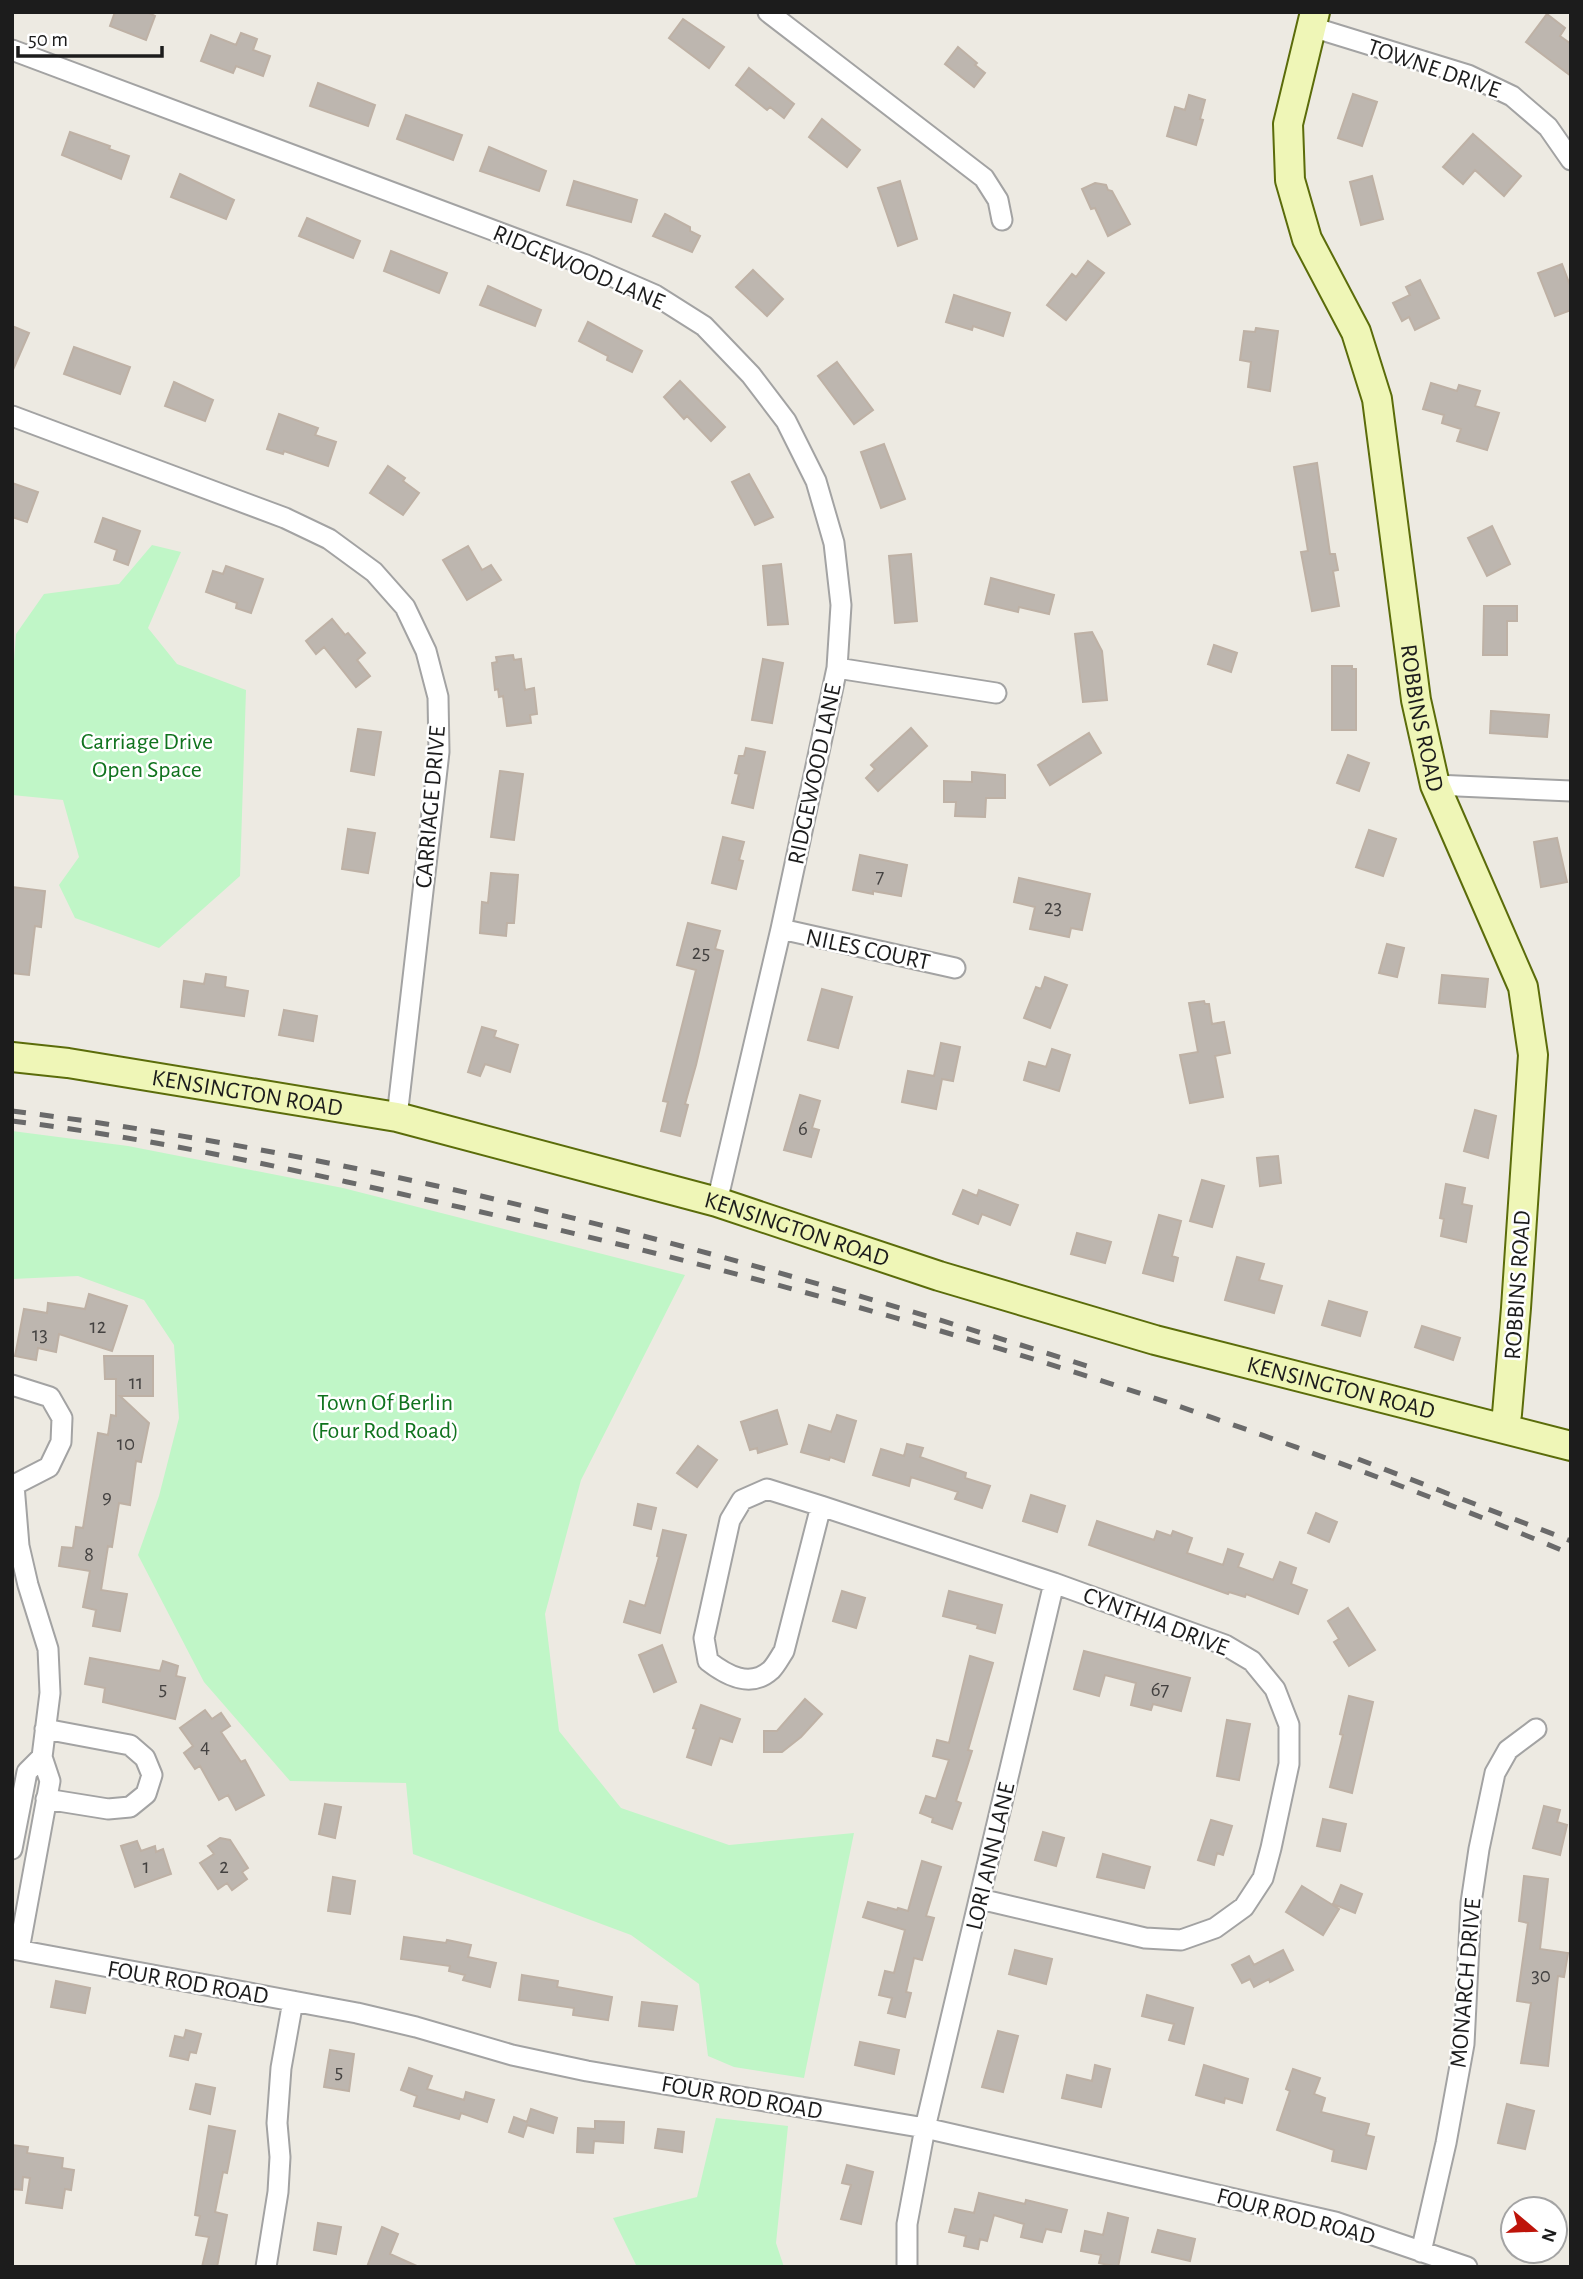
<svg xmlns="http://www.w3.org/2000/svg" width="1583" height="2279" font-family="'Alegreya Sans',sans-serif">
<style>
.park{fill:#c0f6c7}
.building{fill:#bdb6af;stroke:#beb1a5;stroke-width:2}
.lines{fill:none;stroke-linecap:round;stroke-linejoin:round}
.street-casing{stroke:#a3a3a3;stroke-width:23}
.secondary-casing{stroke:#5b6c0a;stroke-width:32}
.street{stroke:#fff;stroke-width:19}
.secondary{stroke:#eff6b7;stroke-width:28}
.rail{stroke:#6a6a6a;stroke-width:5;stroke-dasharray:14 14;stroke-linecap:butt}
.labels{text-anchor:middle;stroke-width:5;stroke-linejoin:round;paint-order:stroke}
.number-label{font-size:21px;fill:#444241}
.street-label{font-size:24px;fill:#1c1c1c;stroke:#fff}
.park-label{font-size:24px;fill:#10731e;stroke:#fff}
</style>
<rect width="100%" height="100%" fill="#edeae2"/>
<path class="park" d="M152 545 181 552 148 628 177 664 246 690 240 876 159 948 75 918 59 885 79 857 63 800 12 795V687L16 634 44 594 119 584Z
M12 1131 128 1146 343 1188 685 1275 581 1480 545 1614 559 1731 621 1808 729 1845 854 1833 804 2078 734 2067 708 2056 699 1984 631 1935 413 1854 406 1783 290 1781 204 1682 138 1555 159 1496 179 1418 174 1345 144 1300 78 1276 12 1279Z
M716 2118 788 2126 776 2243 784 2267H637L613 2218 697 2197Z"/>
<path class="building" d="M115 12H147L155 16 146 40 110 26Z
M1547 14 1565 28 1560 36 1571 44V76L1526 42Z
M683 19 724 47 709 68 669 38Z
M241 33 257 39 253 50 270 56 263 76 236 66 233 73 201 61 211 35 236 45Z
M958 47 977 63 975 65 985 73 974 87 945 64Z
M749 68 794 104 784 118 770 107 767 110 736 85Z
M318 83 375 105 368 126 310 106Z
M1353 94 1377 102 1362 146 1338 138Z
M1189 95 1205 100 1200 119 1203 120 1196 145 1167 136 1175 107 1185 110Z
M406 115 462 135 453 160 397 139Z
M822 119 860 150 847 167 809 137Z
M70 132 110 146 109 149 129 156 121 179 62 155Z
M1473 134 1521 176 1504 196 1475 170 1463 184 1443 167Z
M489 147 546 171 539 191 480 171Z
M180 174 234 200 226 219 171 197Z
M1372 176 1383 219 1361 225 1350 182Z
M574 181 637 200 631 222 567 205Z
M900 181 917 239 898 246 878 188Z
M1095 183 1106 185 1108 190 1112 191 1130 224 1108 236 1095 208 1091 209 1082 189Z
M665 214 690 227V231L700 236 692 252 653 236Z
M307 218 360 241 353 258 299 236Z
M391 251 447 273 439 293 384 271Z
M1088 261 1104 273 1066 320 1047 305 1072 274 1076 277Z
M1562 264 1571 288V310L1555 316 1538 273Z
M753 270 783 299 767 316 736 287Z
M1420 280 1439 318 1415 330 1409 317 1402 321 1393 303 1410 295 1406 287Z
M488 286 541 310 535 326 480 305Z
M954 295 1010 313 1003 336 973 326 972 330 946 322Z
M588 322 642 351 632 372 607 360 608 356 579 341Z
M12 326 29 333 12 372Z
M1256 328 1278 331 1270 391 1248 387 1251 362 1240 360 1244 331 1255 332Z
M74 347 130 367 120 394 64 374Z
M837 362 873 410 854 424 818 376Z
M680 381 725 427 711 441 687 416 684 419 664 397Z
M174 382 213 400 205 421 165 406Z
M1431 383 1457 391 1459 385 1480 391 1475 406 1499 413 1487 450 1457 441 1461 429 1442 423 1444 415 1423 409Z
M279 414 318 428 315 435 336 442 328 466 284 451 283 454 267 449Z
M884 444 905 499 881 508 861 452Z
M1317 463 1330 554H1335L1338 570 1333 571 1339 606 1312 611 1301 552 1308 551 1294 467Z
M388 466 405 478 403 481 419 493 403 515 370 493Z
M749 474 773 517 755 525 732 482Z
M12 483 38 492 27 522 12 517Z
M103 518 140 531 128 565 114 560 117 550 95 542Z
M1492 526 1510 564 1487 576 1468 538Z
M468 546 482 570 491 565 501 580 467 600 443 560Z
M911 554 917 621 895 623 889 556Z
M781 564 788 624 768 625 763 566Z
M226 566 263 579 251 613 236 608 237 603 206 592 213 571 223 574Z
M991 578 1054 595 1049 614 1019 607 1018 612 985 604Z
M1484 606H1517V621H1507V655H1483Z
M332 619 345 635 348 633 365 653 357 660 370 676 356 687 324 647 316 654 306 641Z
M1092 632 1102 651 1107 700 1083 702 1075 634Z
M1214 645 1237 653 1231 672 1208 664Z
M513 655 514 660 521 659 525 690 534 688 537 714 530 715 531 723 507 726 503 696 499 697 498 689 495 690 492 663 497 662 496 657Z
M763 659 783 663 772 723 752 720Z
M1332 666H1352V669H1356V730H1332Z
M1491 711 1549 715 1547 737 1490 733Z
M911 728 927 746 878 791 866 778 875 769 871 765Z
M358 729 381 732 374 775 351 771Z
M1089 733 1101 753 1050 785 1038 765Z
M746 748 765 752 753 808 732 803 739 774 735 773 739 756H744Z
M1348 755 1369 763 1359 791 1337 783Z
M500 771 523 774 514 840 491 837Z
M972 772 1005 775V798H986L985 817 955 816 956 802H944V781L972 782Z
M348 829 375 833 368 873 342 869Z
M1369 830 1396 839 1383 876 1356 867Z
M723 837 744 842 739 860 743 861 736 889 712 883Z
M1557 838 1567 882 1541 887 1534 842Z
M860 855 907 865 901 896 873 891V894L853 890Z
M491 873 518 875 514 923H507L506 936 480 933 482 902 488 903Z
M1019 878 1090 894 1082 930 1071 928 1069 937 1030 929 1035 907 1014 902Z
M12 887 45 891 41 927 35 926 29 975 12 973Z
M688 923 720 931 715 949 723 951 696 1065 685 1104 688 1105 680 1136 661 1131 668 1102 663 1101 696 970 677 965Z
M1387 944 1404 948 1397 977 1379 973Z
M206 974 226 977 225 987 248 991 244 1016 181 1007 184 981 204 984Z
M1442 975 1488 979 1485 1007 1439 1003Z
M1045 977 1067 985 1050 1028 1024 1018 1036 987 1041 989Z
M822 989 852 997 838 1048 808 1040Z
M1204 1001 1205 1004H1209L1212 1024 1224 1022 1230 1053 1215 1056 1223 1097 1190 1103 1180 1055 1198 1052 1189 1003Z
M284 1010 317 1016 313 1041 279 1035Z
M482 1027 496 1031 494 1037 518 1045 510 1072 485 1064 480 1076 468 1072Z
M941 1043 960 1047 953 1081 942 1079 936 1109 902 1102 908 1071 934 1076Z
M1052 1049 1070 1055 1059 1091 1024 1080 1029 1062 1046 1067Z
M800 1095 820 1101 812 1128 819 1130 811 1157 784 1150Z
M1475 1110 1496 1116 1488 1158 1464 1151Z
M1278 1156 1281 1183 1260 1186 1257 1158Z
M1202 1180 1224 1186 1212 1227 1190 1221Z
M1446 1184 1465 1188 1462 1204 1472 1206 1466 1242 1441 1236 1444 1219 1440 1218Z
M963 1190 977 1196 979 1190 1018 1205 1010 1225 982 1214 978 1224 953 1214Z
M1159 1215 1181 1221 1172 1256 1178 1258 1173 1281 1143 1273Z
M1077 1233 1111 1242 1105 1263 1071 1254Z
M1237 1257 1264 1264 1259 1280 1282 1286 1274 1313 1225 1300Z
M89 1294 127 1306 112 1351 59 1334 56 1352 38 1348 36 1360 15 1356 24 1309 47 1313 48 1303 85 1309Z
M1329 1301 1367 1312 1360 1336 1322 1325Z
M1422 1326 1460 1338 1453 1360 1415 1347Z
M104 1356H153V1396H120L149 1423 141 1462 136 1461 130 1505 119 1503 112 1547 108 1546 101 1590 127 1594 120 1631 93 1626 96 1610 83 1607 90 1571 59 1566 62 1547 73 1548 76 1527 83 1528 98 1433 108 1435 111 1415 116 1416V1379H105Z
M777 1410 787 1444 758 1453 757 1448 750 1450 741 1422Z
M837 1415 856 1421 844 1462 830 1457 829 1460 801 1452 809 1425 831 1432Z
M907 1444 923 1448 920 1457 966 1473 965 1478 990 1486 982 1508 955 1499 958 1492 911 1477 909 1486 873 1475 881 1449 904 1456Z
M698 1446 717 1460 697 1487 677 1473Z
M1031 1495 1065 1506 1057 1532 1023 1521Z
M638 1504 656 1508 651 1529 634 1525Z
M1316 1513 1337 1522 1329 1542 1308 1533Z
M1097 1521 1154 1540 1157 1531 1171 1536 1173 1531 1192 1538 1187 1553 1223 1565 1228 1549 1243 1554 1238 1567 1273 1580 1280 1562 1296 1568 1291 1584 1307 1590 1298 1614 1246 1594 1245 1597 1229 1592 1228 1594 1089 1545Z
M663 1530 686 1535 660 1633 624 1622 630 1601 645 1606 659 1557 657 1556Z
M842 1591 865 1598 856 1628 833 1621Z
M949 1591 1002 1605 995 1633 977 1628 978 1625 943 1616Z
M1348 1608 1375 1650 1349 1666 1334 1642 1339 1639 1328 1621Z
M662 1645 676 1682 654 1692 639 1655Z
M1084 1651 1190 1678 1181 1711 1153 1704 1151 1710 1131 1705 1136 1683 1105 1675 1099 1696 1074 1689Z
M970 1656 993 1663 968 1750 972 1751 956 1801 961 1803 952 1829 932 1822 933 1818 920 1813 926 1796 936 1799 949 1760 933 1756 937 1740 949 1743Z
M90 1658 160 1671 163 1661 178 1666 176 1676 185 1678 175 1719 103 1702 105 1688 85 1684Z
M1349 1696 1373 1702 1352 1793 1330 1787 1343 1735 1340 1734Z
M805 1699 822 1714 801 1737 782 1752H764V1731H777Z
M701 1705 740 1719 732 1742 720 1738 711 1765 687 1757 696 1729 693 1728Z
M205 1710 212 1719 221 1713 230 1726 221 1732 241 1762 245 1760 264 1795 236 1810 228 1795 219 1800 200 1766 195 1769 184 1753 193 1746 180 1728Z
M1227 1720 1250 1724 1239 1780 1217 1776Z
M325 1804 341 1807 335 1838 319 1834Z
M1544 1806 1560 1810 1557 1822 1567 1825 1560 1855 1533 1848Z
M1323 1819 1346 1824 1340 1851 1317 1846Z
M1211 1820 1232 1826 1223 1855 1217 1853 1214 1865 1198 1860Z
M1043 1832 1064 1838 1056 1866 1035 1860Z
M220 1838 230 1840 248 1868 242 1872 247 1879 232 1890 227 1883 218 1889 200 1863 214 1854 208 1846Z
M137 1841 141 1851 155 1846 156 1852 163 1849 171 1874 135 1887 121 1846Z
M1103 1854 1150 1867 1144 1888 1097 1877Z
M922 1861 941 1867 926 1916 934 1918 922 1960 914 1958 906 1992 911 1993 905 2017 888 2013 892 1998 879 1995 885 1971 894 1973 905 1930 863 1917 868 1902 897 1910 898 1908 908 1911Z
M1524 1876 1548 1879 1540 1949 1568 1953 1564 1977 1558 1976 1548 2066 1521 2063 1531 2003 1517 2001 1528 1923 1519 1921Z
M333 1877 355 1881 350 1914 328 1911Z
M1341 1885 1362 1894 1355 1913 1333 1904Z
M1302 1886 1339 1909 1323 1935 1286 1912Z
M404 1937 446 1943 447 1940 471 1945 468 1957 496 1963 490 1987 463 1980 465 1975 449 1971 450 1966 401 1959Z
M1015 1950 1052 1959 1046 1984 1009 1974Z
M1283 1950 1293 1970 1270 1982 1269 1979 1254 1987 1250 1979 1242 1983 1232 1965 1249 1956 1254 1965Z
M522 1975 558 1981 557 1987 612 1997 608 2020 573 2015 574 2008 519 2000Z
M56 1981 90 1988 85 2013 51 2007Z
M1147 1995 1193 2008 1184 2044 1169 2040 1174 2024 1142 2016Z
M642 2002 677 2006 673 2030 639 2026Z
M186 2030 201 2034 196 2053 190 2052 188 2060 170 2056 175 2036 184 2038Z
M998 2031 1018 2036 1003 2092 982 2087Z
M860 2042 899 2050 894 2074 855 2065Z
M330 2050 354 2054 349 2091 324 2087Z
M1095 2065 1110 2069 1101 2107 1062 2098 1067 2075 1092 2081Z
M1204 2065 1248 2079 1242 2103 1225 2098 1224 2103 1196 2095Z
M409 2068 432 2076 427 2089 464 2100 466 2092 494 2100 487 2122 461 2113 459 2119 414 2106 417 2096 401 2090Z
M1293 2069 1320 2078 1314 2094 1325 2098 1321 2112 1369 2124 1366 2135 1374 2137 1366 2169 1332 2161 1334 2150 1277 2130 1290 2091 1286 2089Z
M196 2084 215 2088 210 2114 190 2109Z
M1507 2104 1534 2111 1525 2149 1498 2143Z
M531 2109 557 2118 553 2133 527 2125 523 2137 509 2132 514 2117 527 2122Z
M595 2121 624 2122 623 2143 594 2141 593 2153 577 2152 578 2128 595 2129Z
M209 2126 235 2131 227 2173 223 2172 215 2212 227 2215 217 2267H202L209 2237 196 2235 200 2216 195 2215Z
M658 2129 684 2132 682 2152 655 2148Z
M12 2145 28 2147 27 2153 63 2158 62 2168 74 2170 71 2190 65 2189 62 2208 26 2203 30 2178 23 2177 22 2190 12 2189Z
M847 2165 873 2172 861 2224 841 2219 851 2185 842 2183Z
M979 2193 1025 2204 1026 2200 1067 2210 1061 2232 1046 2229 1042 2242 1021 2237 1024 2224 994 2215 987 2241 980 2239 978 2249 964 2246 966 2236 949 2232 955 2209 974 2213Z
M1108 2213 1128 2218 1118 2267 1099 2263 1101 2255 1081 2251 1085 2231 1103 2235Z
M318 2223 341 2227 336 2254 314 2250Z
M382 2227 398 2234 390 2254 419 2267H367Z
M1158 2230 1195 2239 1190 2261 1152 2252Z"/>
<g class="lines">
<g class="street-casing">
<path id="street" d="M768 12 984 178 998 200 1002 220
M1312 27 1468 75 1512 96 1548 127 1571 160
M12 50 586 265 655 295 704 326 751 375 786 421 816 481 834 543 841 605 837 668 781 929 717 1202
M12 416 285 518 329 539 374 572 405 607 426 651 438 697 439 752 397 1117
M837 668 996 693
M1435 785 1571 791
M781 929 955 968
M12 1385 50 1397 62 1418 61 1442 49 1467 14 1485
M14 1485 19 1546 28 1585 48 1649 50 1693 42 1757
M767 1489 821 1506 784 1651C780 1657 776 1665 771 1670 750 1689 726 1675 708 1661L704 1638 730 1520 742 1500Z
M821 1506 1054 1583 1225 1645 1252 1661 1275 1689 1289 1725V1764L1271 1848 1263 1878 1244 1907 1215 1928 1181 1940 1145 1938 980 1899
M45 1729 130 1745 145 1758 152 1775 146 1794 130 1807 108 1809 46 1799
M12 1849 27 1772 42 1757 50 1781 19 1950
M12 1949 357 2013 416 2027 512 2055 587 2071 925 2128 1335 2222 1467 2267
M1421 2252 1446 2143 1464 2044 1471 1903 1479 1849 1495 1773 1508 1750 1536 1729
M266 2267 278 2192 280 2157 277 2123 281 2068 293 2001
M907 2267V2224L925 2128 1054 1583"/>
</g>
<g class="secondary-casing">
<g id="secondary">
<path id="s1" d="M1315 12 1288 124 1290 180 1307 239 1356 332 1377 399 1416 700 1435 785 1523 987 1533 1055 1516 1308 1507 1414 1503 1426"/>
<path id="s2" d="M12 1057 68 1063 397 1117 717 1202 939 1276 1155 1340 1571 1446"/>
</g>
</g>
<use href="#street" class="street"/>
<use href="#secondary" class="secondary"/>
<path class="rail" d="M12 1111C378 1157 737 1254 1087 1366
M12 1121C166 1140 317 1175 468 1209 844 1293 1215 1405 1571 1554
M1358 1459 1571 1541"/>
</g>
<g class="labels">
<g class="number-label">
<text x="880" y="883">7</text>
<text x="1053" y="914">23</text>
<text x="701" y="959">25</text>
<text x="803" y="1135">6</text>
<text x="98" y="1333">12</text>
<text x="40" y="1341">13</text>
<text x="136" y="1389">11</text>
<text x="126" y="1450">10</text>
<text x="107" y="1503">9</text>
<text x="89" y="1561">8</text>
<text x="163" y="1695">5</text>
<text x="1160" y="1696">67</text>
<text x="205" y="1753">4</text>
<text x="146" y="1873">1</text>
<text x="224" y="1873">2</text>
<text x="1541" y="1982">30</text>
<text x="339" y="2078">5</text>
</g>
<g class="street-label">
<text transform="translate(1434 68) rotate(19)" y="8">TOWNE DRIVE</text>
<text transform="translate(579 267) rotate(23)" y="8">RIDGEWOOD LANE</text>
<text dy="8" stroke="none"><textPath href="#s1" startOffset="730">ROBBINS ROAD</textPath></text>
<text transform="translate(814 774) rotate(-78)" y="8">RIDGEWOOD LANE</text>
<text transform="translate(430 807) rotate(-85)" y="8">CARRIAGE DRIVE</text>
<text transform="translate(868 949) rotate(12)" y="8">NILES COURT</text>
<text dy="8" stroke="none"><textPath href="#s2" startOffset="238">KENSINGTON ROAD</textPath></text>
<text dy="8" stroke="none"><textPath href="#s2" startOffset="805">KENSINGTON ROAD</textPath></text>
<text transform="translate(1517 1285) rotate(-86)" y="8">ROBBINS ROAD</text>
<text dy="8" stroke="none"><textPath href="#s2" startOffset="1372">KENSINGTON ROAD</textPath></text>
<text transform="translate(1156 1621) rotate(21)" y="8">CYNTHIA DRIVE</text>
<text transform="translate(990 1856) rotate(-77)" y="8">LORI ANN LANE</text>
<text transform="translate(188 1982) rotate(10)" y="8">FOUR ROD ROAD</text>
<text transform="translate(1465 1983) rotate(-85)" y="8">MONARCH DRIVE</text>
<text transform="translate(742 2097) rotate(10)" y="8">FOUR ROD ROAD</text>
<text transform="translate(1296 2216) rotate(15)" y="8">FOUR ROD ROAD</text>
</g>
<g class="park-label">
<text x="147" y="749">Carriage Drive<tspan x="147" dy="28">Open Space</tspan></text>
<text x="385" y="1410">Town Of Berlin<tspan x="385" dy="28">(Four Rod Road)</tspan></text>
</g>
</g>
<rect width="1583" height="2279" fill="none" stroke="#1c1c1c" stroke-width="28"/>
<g transform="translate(1534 2230) rotate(109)"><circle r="33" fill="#ffffff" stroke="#a4a4a4" stroke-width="2"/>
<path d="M0-5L12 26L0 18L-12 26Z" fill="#be140a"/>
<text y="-10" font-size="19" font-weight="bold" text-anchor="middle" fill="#1c1c1c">N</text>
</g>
<path d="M18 46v10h144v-10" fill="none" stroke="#1c1c1c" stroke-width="3.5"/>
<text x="28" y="46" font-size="21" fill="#1c1c1c" stroke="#ffffff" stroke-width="5" paint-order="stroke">50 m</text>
</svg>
